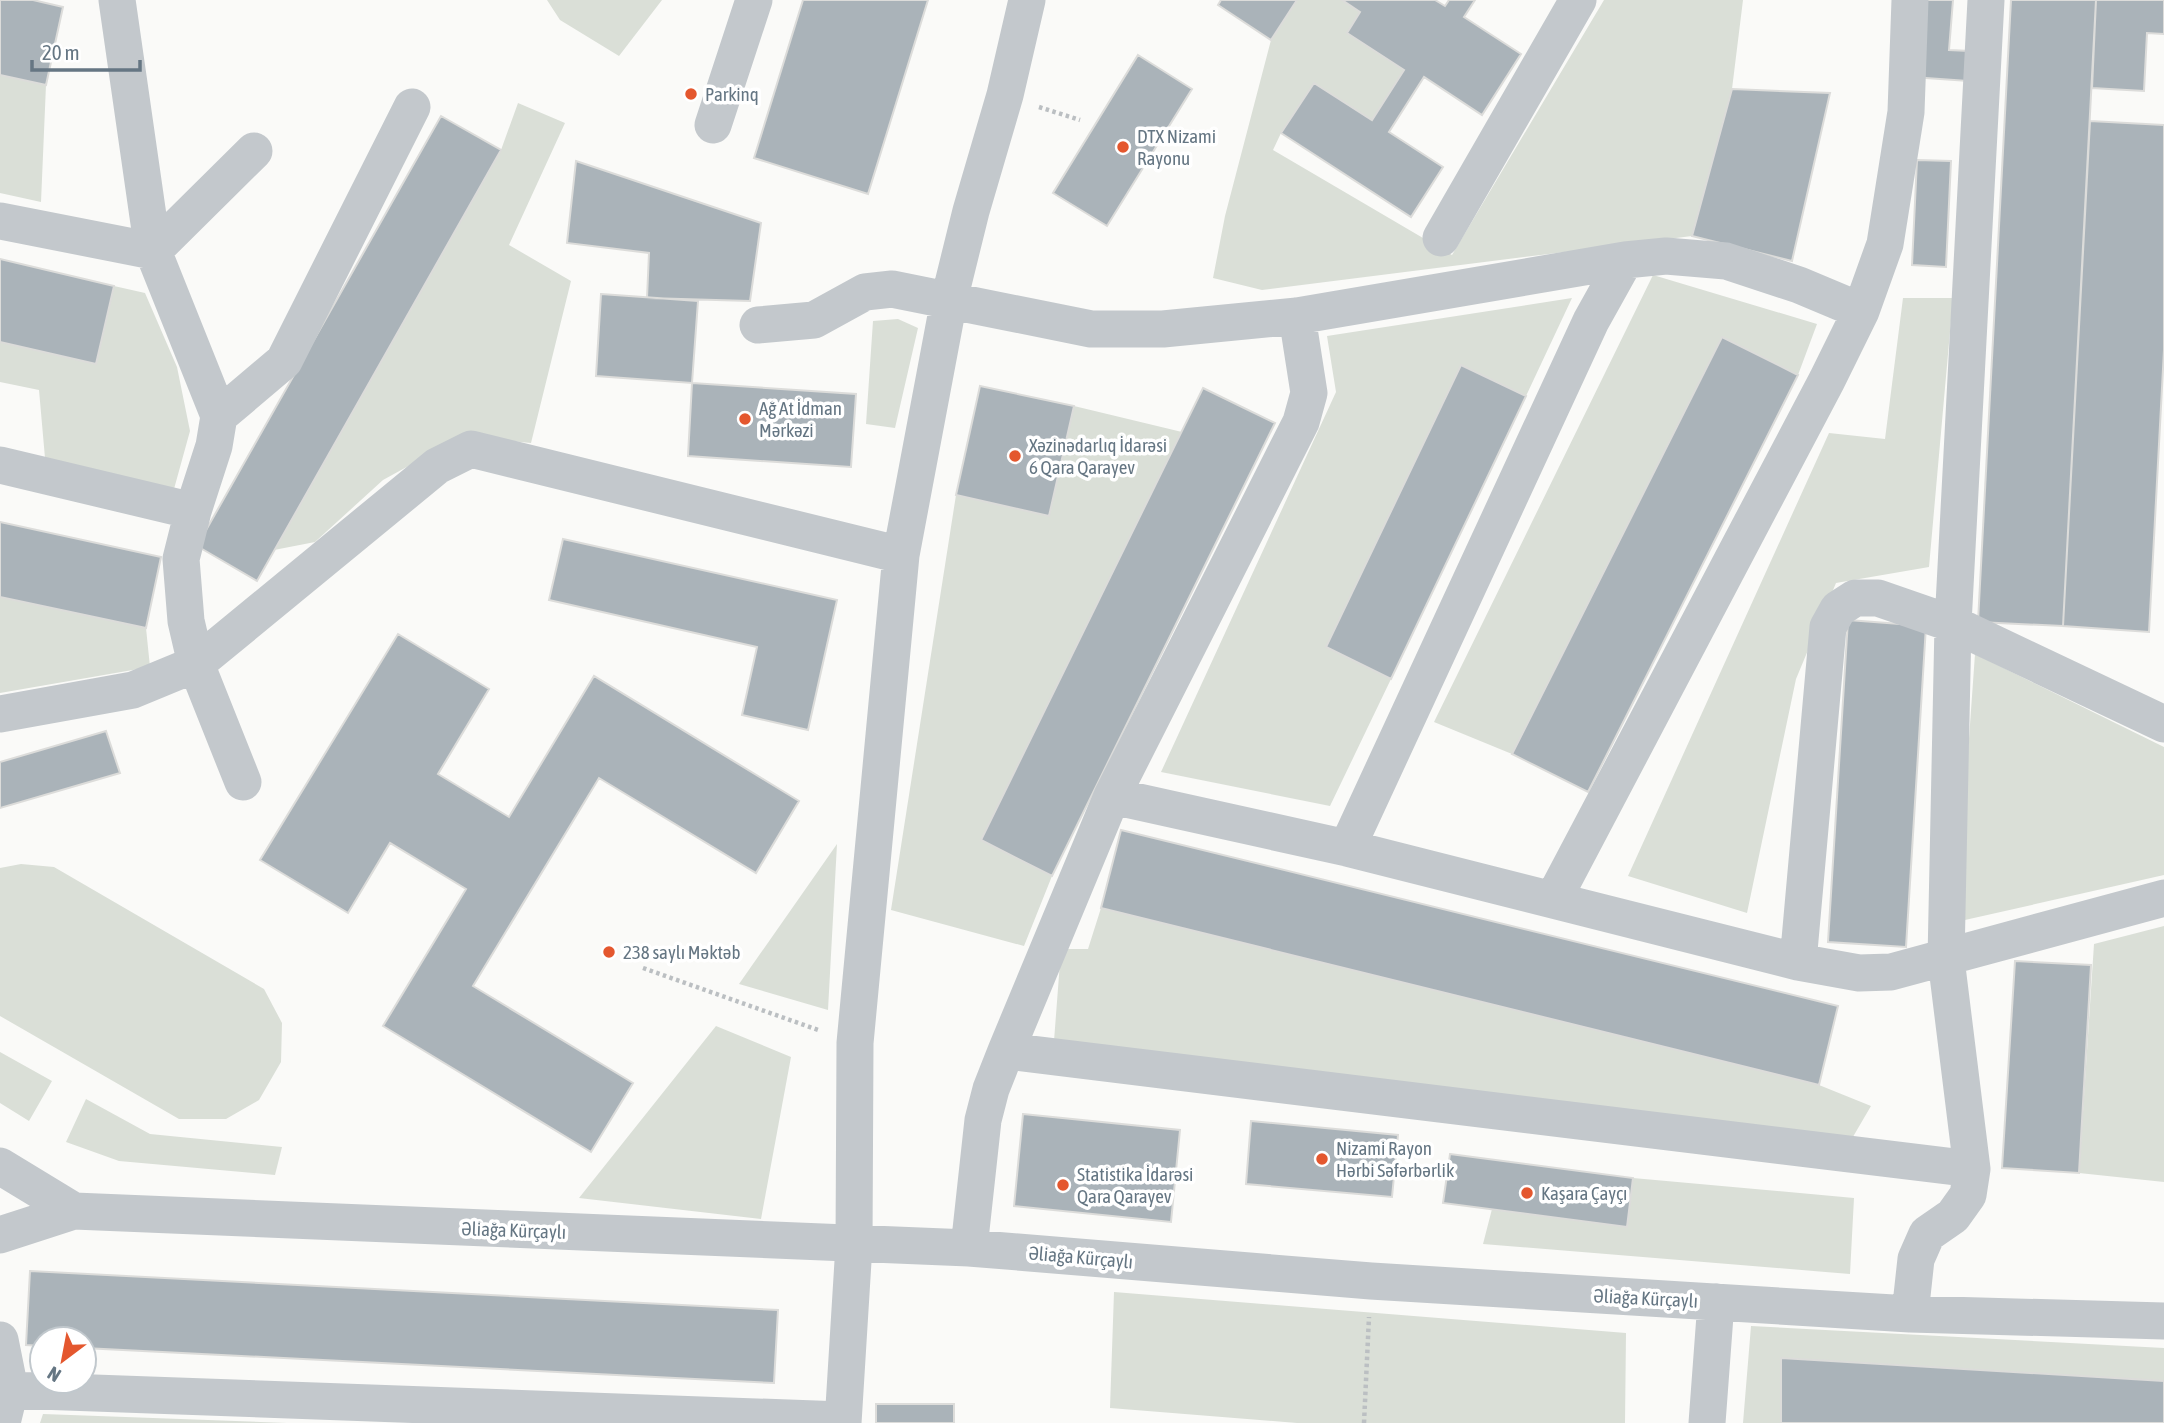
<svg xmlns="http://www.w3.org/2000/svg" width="2164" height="1423" font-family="'Asap Condensed',sans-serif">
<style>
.green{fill:#dadfd7}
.building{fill:#aab3b9;stroke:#dcdcda;stroke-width:2}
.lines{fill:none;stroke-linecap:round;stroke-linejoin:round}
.path{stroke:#bbbfc2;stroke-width:4.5;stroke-dasharray:3.5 3.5;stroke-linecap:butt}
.minor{stroke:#c3c8cc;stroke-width:37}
.poi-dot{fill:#e4572e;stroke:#fff;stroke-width:2.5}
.labels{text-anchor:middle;stroke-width:7;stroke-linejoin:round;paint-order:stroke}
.poi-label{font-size:19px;fill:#657683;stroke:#fff;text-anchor:start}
.street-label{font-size:19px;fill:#657683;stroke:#fff}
</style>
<rect width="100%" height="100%" fill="#fafaf8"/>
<path class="green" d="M547 0H662L619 56 560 20Z
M1297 0H1342L1360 12 1347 33 1404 70 1372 120 1314 83 1281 133 1273 150 1452 255 1604 0H1743L1732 89 1692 236 1262 290 1213 278 1225 216 1271 40Z
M0 75 46 85 41 202 0 193Z
M518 103 565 123 509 245 571 281 531 443 463 436 383 480 315 542 274 550 501 150Z
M1653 275 1817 324 1798 375 1722 338 1512 754 1434 722Z
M114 286 145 293 177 367 190 431 174 489 45 458 39 390 0 382V342L96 364Z
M1572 298 1526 396 1461 365 1326 647 1391 679 1330 806 1161 772 1336 392 1327 336Z
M1903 298H1953L1929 567 1836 583 1796 679 1747 913 1628 876 1829 433 1885 439Z
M898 319 918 328 895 428 866 424 873 321Z
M1074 406 1182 432 981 840 1052 876 1024 946 891 910 956 495 1049 516Z
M0 597 146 628 150 667 0 693Z
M1975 654 2164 747V875L1956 922Z
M837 844 828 1010 739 984Z
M21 864 54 867 264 989 282 1023 281 1062 259 1100 226 1119H179L0 1016V868Z
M1101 908 1819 1085 1871 1106 1847 1147 1054 1041 1061 949H1088Z
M2164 926V1182L2079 1173 2094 944Z
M716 1026 791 1057 761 1219 579 1198Z
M0 1052 52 1081 29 1121 0 1103Z
M86 1099 150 1134 282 1147 275 1175 119 1161 66 1142Z
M1633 1178 1854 1198 1850 1274 1483 1244 1492 1209 1627 1227Z
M1114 1292 1626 1333 1625 1423H1297L1110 1408Z
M1751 1326 2164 1348V1381L1781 1358V1423H1743Z
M43 1414 287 1423H40Z"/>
<path class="building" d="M0 0H33L63 7 46 85 0 75Z
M803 0H928L868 194 754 158Z
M1221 0H1297L1271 40 1218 5Z
M1342 0H1435L1445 6 1449 0H1475L1464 17 1521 54 1482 115 1424 77 1389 132 1443 167 1411 217 1281 133 1314 83 1372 120 1404 70 1347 33 1360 12Z
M1918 0H1953L1949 50 1970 51 1968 81 1912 77Z
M2011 0H2096L2063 626 1978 622Z
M2096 0H2164V34L2147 33 2144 91 2092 88Z
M1138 55 1192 89 1107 226 1053 193Z
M1732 89 1830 93 1792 261 1692 236Z
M441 116 501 150 257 581 197 546Z
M2090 121 2164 125V350L2149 632 2063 626Z
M1917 160 1951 161 1946 267 1912 265Z
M576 161 761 223 750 301 647 298 649 253 567 243Z
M0 259 114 286 96 364 0 342Z
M601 294 698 301 692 383 596 376Z
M1722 337 1798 375 1588 792 1512 754Z
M1461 365 1526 396 1391 679 1326 647Z
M692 383 856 394 851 467 688 456Z
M980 386 1074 406 1049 516 956 495Z
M1203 388 1275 423 1052 876 981 840Z
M0 522 161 557 146 628 0 597Z
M563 539 837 600 808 730 742 715 757 647 549 600Z
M1848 620 1926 626 1906 947 1828 942Z
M398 634 489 689 438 774 509 817 594 676 799 801 756 873 599 778 473 986 633 1083 591 1152 383 1026 466 889 390 843 348 913 260 860Z
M106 731 120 773 0 808V762Z
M1121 830 1838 1006 1819 1085 1101 908Z
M2015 961 2091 965 2079 1173 2002 1168Z
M1023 1114 1180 1130 1171 1222 1014 1206Z
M1251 1121 1398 1135 1392 1197 1246 1184Z
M1450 1154 1633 1178 1627 1227 1443 1203Z
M30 1271 778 1310 774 1383 84 1348V1339H42V1346L26 1345Z
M1781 1358 2164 1381V1423H1781Z
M876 1404H954V1423H876Z"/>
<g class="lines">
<path class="path" d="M1039 107 1080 120
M643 968 821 1031
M1364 1423 1369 1317"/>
<path class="minor" d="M117 0 153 251 219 416 214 446 193 511 181 559 186 621 196 664 243 782
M713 125 754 0
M0 221 153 251 254 151
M1441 238 1578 0
M1861 311 1885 244 1906 112 1910 0
M758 325 814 320 865 292 892 289 1091 329H1163L1297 316 1625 260 1666 256 1726 261 1799 285 1861 311 1827 380 1554 898
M219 416 284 361 412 107
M0 465 193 511
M0 714 133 690 196 664 437 466 471 449 901 555
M1112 796 1347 848 1798 962 1859 973 1891 972 2164 898
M1347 848 1591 321 1625 260
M1798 962 1828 627 1838 609 1855 598H1878L1953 624 2164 724
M1006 1051 1972 1169 1946 959 1953 624 1986 0
M0 1166 74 1211
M0 1235 74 1211 969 1248 1371 1281 1910 1314 2164 1321
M969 1248 983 1120 991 1089 1006 1051 1112 796 1301 422 1309 393 1297 316
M1910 1314 1916 1259 1927 1234 1953 1216 1968 1195 1972 1169
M0 1340 10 1390 2 1423
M10 1390 843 1420
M843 1423 854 1245 855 1043 901 555 949 300 971 211 1005 95 1027 0
M1707 1423 1716 1302"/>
</g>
<g class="poi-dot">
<circle cx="691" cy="94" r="7"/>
<circle cx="1123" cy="147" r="7"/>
<circle cx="745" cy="419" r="7"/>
<circle cx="1015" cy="456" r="7"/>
<circle cx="609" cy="952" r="7"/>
<circle cx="1322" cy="1159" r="7"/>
<circle cx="1063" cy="1185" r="7"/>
<circle cx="1527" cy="1193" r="7"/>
</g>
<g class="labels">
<g class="poi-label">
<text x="705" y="101">Parkinq</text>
<text x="1137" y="143">DTX Nizami<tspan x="1137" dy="22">Rayonu</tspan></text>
<text x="759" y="415">Ağ At İdman<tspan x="759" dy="22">Mərkəzi</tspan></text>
<text x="1029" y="452">Xəzinədarlıq İdarəsi<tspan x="1029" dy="22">6 Qara Qarayev</tspan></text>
<text x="623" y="959">238 saylı Məktəb</text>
<text x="1336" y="1155">Nizami Rayon<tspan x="1336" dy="22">Hərbi Səfərbərlik</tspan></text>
<text x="1077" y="1181">Statistika İdarəsi<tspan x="1077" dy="22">Qara Qarayev</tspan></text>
<text x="1541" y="1200">Kaşara Çayçı</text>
</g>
<g class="street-label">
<text transform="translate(514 1230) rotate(2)" y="7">Əliağa Kürçaylı</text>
<text transform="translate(1081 1257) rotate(5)" y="7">Əliağa Kürçaylı</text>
<text transform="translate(1646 1298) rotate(3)" y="7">Əliağa Kürçaylı</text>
</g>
</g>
<g transform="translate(63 1360) rotate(212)"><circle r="33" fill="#ffffff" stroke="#c1c8cd" stroke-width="2"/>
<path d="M0-5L12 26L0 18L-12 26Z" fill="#e4572e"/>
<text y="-10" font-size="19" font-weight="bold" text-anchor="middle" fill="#657683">N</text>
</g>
<path d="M32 60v10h108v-10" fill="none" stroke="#657683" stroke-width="3.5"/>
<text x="42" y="60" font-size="21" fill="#657683" stroke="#ffffff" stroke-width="5" paint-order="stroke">20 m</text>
</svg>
